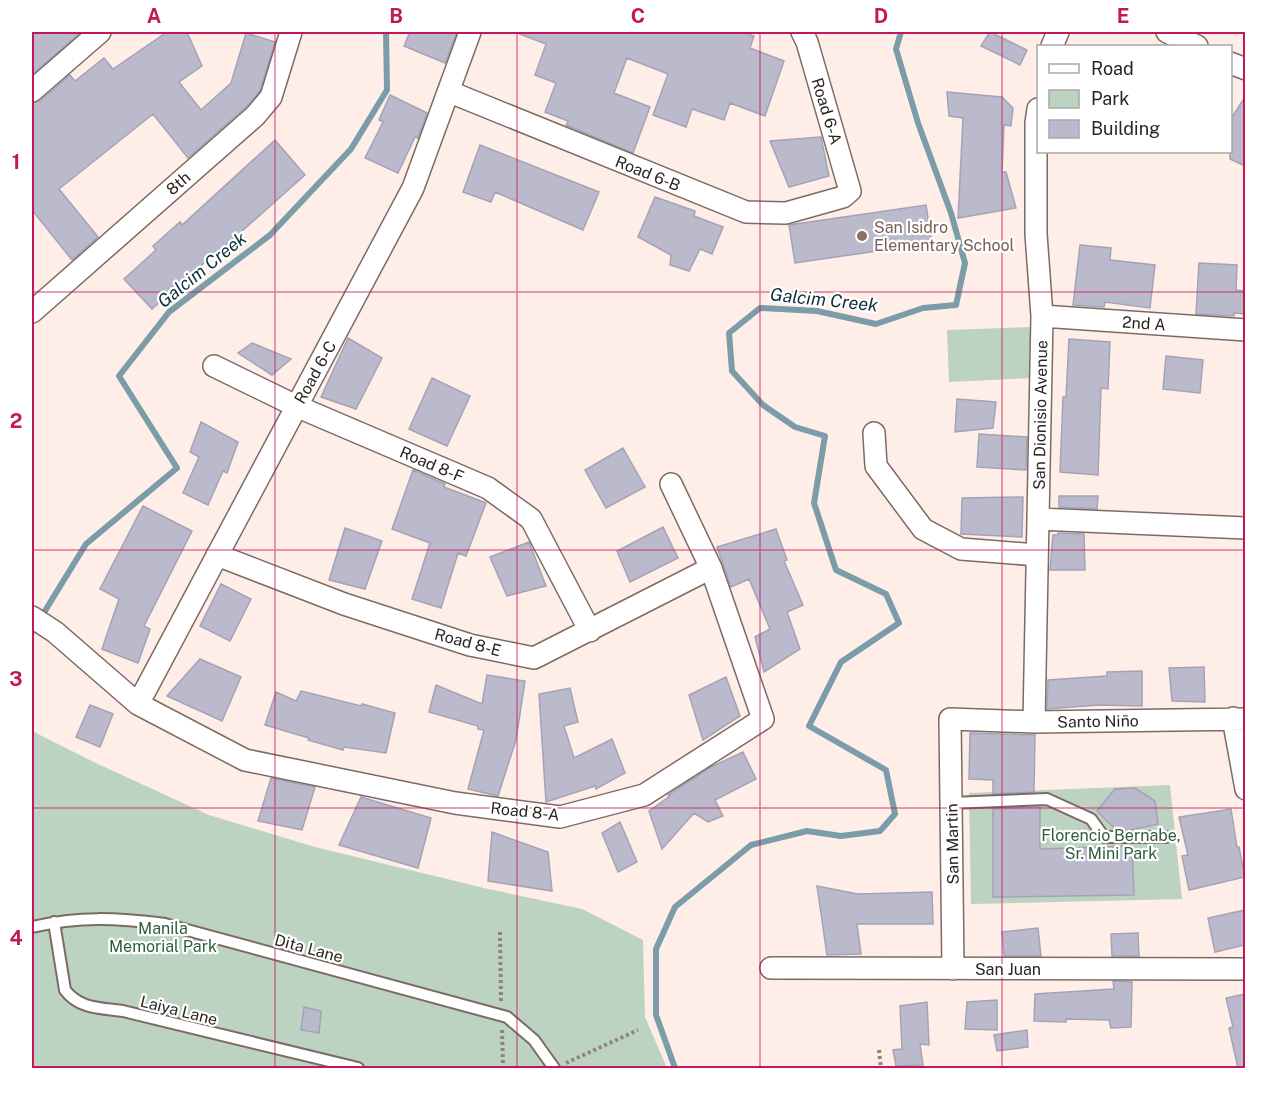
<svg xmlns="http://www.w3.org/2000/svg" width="1277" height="1100" font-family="'Public Sans',sans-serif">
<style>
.green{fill:#bbd3c0}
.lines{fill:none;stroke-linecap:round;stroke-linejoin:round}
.stream{stroke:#7a9da9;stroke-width:6}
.building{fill:#bbbacd;stroke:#a4a3b6;stroke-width:1.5}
.lane-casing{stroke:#7d6a64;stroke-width:14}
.street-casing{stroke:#7d6a64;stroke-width:24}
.path{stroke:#8f837e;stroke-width:4;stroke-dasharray:3 3;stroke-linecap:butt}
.lane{stroke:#fff;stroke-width:10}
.street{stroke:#fff;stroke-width:21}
.grid{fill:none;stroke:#c2185b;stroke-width:1.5;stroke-opacity:0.55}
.education-dot{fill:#8d6e63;stroke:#fff;stroke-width:2}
.labels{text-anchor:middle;stroke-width:4.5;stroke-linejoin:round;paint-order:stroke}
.street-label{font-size:16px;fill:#2b2421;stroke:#fff}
.education-label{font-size:16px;fill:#785e54;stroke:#fff;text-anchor:start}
.park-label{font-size:16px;fill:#2f5d3e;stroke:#fff}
.water-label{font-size:18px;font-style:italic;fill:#0c303a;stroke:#fff}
.neatline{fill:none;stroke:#c2185b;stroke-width:2}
.grid-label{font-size:20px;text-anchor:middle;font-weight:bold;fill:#c2185b}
</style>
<rect width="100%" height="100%" fill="#ffeee7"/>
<path class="green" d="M1030 327 1033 378 949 382 947 330Z
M32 731 98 764 209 815 315 847 484 888 582 909 643 940 645 1017 667 1068H32Z
M1170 785 1182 899 971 904 969 793Z"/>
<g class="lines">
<path class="stream" d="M32 632 86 544 177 468 119 376 169 312 270 235 351 149 387 90 386 32
M675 1068 656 1015V949L675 907 751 845 807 831 841 836 880 831 895 814 886 770 809 726 841 662 899 623 886 594 836 570 814 503 825 436 795 427 763 405 732 371 729 333 760 308 817 311 876 324 923 308 956 305 965 263 951 213 918 123 896 49 901 32"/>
</g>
<path class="building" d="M32 32H81L32 75Z
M167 32H187L202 66 179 82 201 110 231 83 246 33 275 42 260 91 246 107 188 158 153 114 59 189 98 237 72 260 32 210V103L40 101 70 75 75 81 104 58 113 69Z
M410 32H457L445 63 404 46Z
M517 32H742L754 36 750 48 784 61 765 116 730 103 724 120 692 109 686 127 653 115 668 74 627 58 614 93 650 107 633 153 566 125 568 121 545 112 556 83 535 75 546 44 517 33Z
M990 32 1027 50 1020 65 981 46Z
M947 92 1002 97 1013 108 1011 126 1004 125 1002 172H1006L1016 208 958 218 963 118 949 116Z
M390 95 427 113 418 138 415 137 398 173 365 158 383 122 379 120Z
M1245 97V166L1230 159V120Z
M821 137 829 176 789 187 770 141Z
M275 140 305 175 214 256 213 255 152 309 124 279 156 250 153 246 180 222 182 225Z
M480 145 599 192 583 230 495 192 491 202 463 192Z
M655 197 695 211 694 216 723 227 712 254 700 249 689 271 670 265 671 255 638 237Z
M926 205 932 243 795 263 789 225Z
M1080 245 1111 248 1110 260 1155 265 1150 308 1105 302 1104 307 1073 305Z
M1199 263 1237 265 1236 290 1245 291V314L1234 313V316L1196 314Z
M348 338 382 358 356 409 321 397Z
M1069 339 1110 342 1108 389 1101 388 1098 475 1060 472 1063 397H1066Z
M252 343 291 359 272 375 238 353Z
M1166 356 1203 360 1200 393 1163 389Z
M432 378 470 396 447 446 409 429Z
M957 399 996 402 993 428 955 432Z
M201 422 238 442 227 473 223 471 208 505 183 493 199 457 190 452Z
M979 434 1027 437 1026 470 977 467Z
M623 448 645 487 606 508 585 470Z
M413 470 445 484 444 487 486 503 466 556 458 553 441 608 412 599 430 543 392 529Z
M1059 496H1098L1097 509 1059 507Z
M1023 497 1022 537 961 534 962 498Z
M143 506 192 531 144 626 150 629 138 663 102 649 119 599 100 589Z
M663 527 678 558 630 582 617 551Z
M345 528 382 541 365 589 329 580Z
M776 529 787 560 784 561 803 605 787 612 800 649 764 672 755 637 770 629 749 579 731 587 717 547Z
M1058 533 1084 534 1085 570H1050L1053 535H1058Z
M529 542 546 586 507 596 490 557Z
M221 584 251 599 230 641 200 626Z
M200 659 241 677 222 721 167 696Z
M1204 667 1205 702 1172 701 1169 668Z
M1142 671V706L1099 705 1047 709 1048 680 1107 676V672Z
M487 675 525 681 516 740 498 796 468 789 484 730 478 729V726L429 712 436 685 482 704Z
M726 677 740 716 703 740 689 695Z
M570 688 578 722 564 726 574 758 612 739 625 773 596 789 595 786 546 802 539 694Z
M301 691 361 706 362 704 395 713 386 753 344 747 343 750 308 740 309 738 265 725 276 692 296 701Z
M90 705 113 714 100 747 76 737Z
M970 733 1035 735 1034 792 993 794V780L969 779Z
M743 752 756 779 715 800 723 816 708 822 694 813 662 849 649 811 670 796 668 795 711 767Z
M271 778 315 787 302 830 258 821Z
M1135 788 1155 801 1158 824 1131 830H1116L1097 811 1115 789Z
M361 797 431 818 418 868 339 845Z
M1040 807V849L1132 846 1134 895 993 897V809Z
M1231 809 1237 847H1239L1245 877 1189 890 1182 856 1188 855 1179 817Z
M620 822 637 862 618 872 602 833Z
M492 832 548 852 552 891 488 881Z
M817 886 858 894 932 892 933 924H857L861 954 827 955Z
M1245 910V945L1215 952 1208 918Z
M1038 928 1041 956H1004L1002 932Z
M1138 933 1139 956H1112L1111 934Z
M1113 981 1132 982 1131 1027 1111 1028 1109 1020 1066 1019V1022L1034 1021 1035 994 1114 989Z
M1245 994V1068H1238L1229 1028 1233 1027 1226 998Z
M997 1000V1030L965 1029 967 1002Z
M927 1002 929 1045 920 1044 923 1065 896 1066 893 1050 902 1049 900 1006Z
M304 1007 321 1011 319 1033 301 1030Z
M1027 1030 1028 1047 997 1051 994 1035Z"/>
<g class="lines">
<g class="lane-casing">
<path id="lane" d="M951 803 1047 799 1091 819 1104 837H1166
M54 922 65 990C79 1009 101 1008 123 1011L358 1068
M32 927C80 916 116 918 165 924L507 1017 534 1040 554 1068"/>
</g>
<g class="street-casing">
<path id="street" d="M1167 32 1197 46
M1052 46 1058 32
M1230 63 1246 69
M32 91 100 32
M450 92 746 212 786 213 843 197 850 191 807 42 802 32
M32 312 255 116 271 97 291 32
M1042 316 1246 330
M214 366 296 406 488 488 531 519 590 631
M874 433 876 466 923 529 961 549 1037 555
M1038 519 1246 528
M217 555 344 604 470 645 534 658 711 568
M32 617 55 632 138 704 245 760 455 803 560 817 644 795 763 719 711 568 671 484
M138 704 413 188 470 32
M1233 718 1246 789
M1034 722 1042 316 1036 234V123L1038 109
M771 968 1246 969
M953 969 950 719 1034 722 1246 719"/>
</g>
<path class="path" d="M500 932 501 1002
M502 1030 503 1068
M879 1050 881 1068
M566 1063 638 1030"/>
<use href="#lane" class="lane"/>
<use href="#street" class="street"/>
</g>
<path class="grid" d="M275 32V1068M517 32V1068M760 32V1068M1002 32V1068M32 292H1246M32 550H1246M32 808H1246"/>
<circle class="education-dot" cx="862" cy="236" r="6"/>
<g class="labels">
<g class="street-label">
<text transform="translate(827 111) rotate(73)" y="6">Road 6-A</text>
<text transform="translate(648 173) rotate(22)" y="6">Road 6-B</text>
<text transform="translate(178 183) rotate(-41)" y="6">8th</text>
<text transform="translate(1144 323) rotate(4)" y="6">2nd A</text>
<text transform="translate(315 372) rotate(-61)" y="6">Road 6-C</text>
<text transform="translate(1040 415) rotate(-89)" y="6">San Dionisio Avenue</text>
<text transform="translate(432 464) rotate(23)" y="6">Road 8-F</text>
<text transform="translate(468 642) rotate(15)" y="6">Road 8-E</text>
<text transform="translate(1098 721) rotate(-1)" y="6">Santo Niño</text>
<text transform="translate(525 811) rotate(6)" y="6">Road 8-A</text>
<text transform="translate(952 844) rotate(-91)" y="6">San Martin</text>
<text transform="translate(309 948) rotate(15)" y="6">Dita Lane</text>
<text x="1008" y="975">San Juan</text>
<text transform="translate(179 1010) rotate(14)" y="6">Laiya Lane</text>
</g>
<g class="education-label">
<text x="874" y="233">San Isidro<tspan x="874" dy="18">Elementary School</tspan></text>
</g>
<g class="park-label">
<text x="1111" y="841">Florencio Bernabe,<tspan x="1111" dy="18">Sr. Mini Park</tspan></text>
<text x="163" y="934">Manila<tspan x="163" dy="18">Memorial Park</tspan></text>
</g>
<g class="water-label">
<text transform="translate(202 270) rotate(-39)" y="6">Galcim Creek</text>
<text transform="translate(824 300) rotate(6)" y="6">Galcim Creek</text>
</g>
</g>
<rect width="1277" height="1100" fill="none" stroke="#ffffff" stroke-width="66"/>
<rect x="1037" y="45" width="195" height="108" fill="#ffffff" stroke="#aaa7a6" stroke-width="1.5"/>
<rect x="1049" y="64" width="30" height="9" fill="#ffffff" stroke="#aaa7a6" stroke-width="1.5"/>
<text x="1091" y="75" font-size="18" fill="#2b2421">Road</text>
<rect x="1049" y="90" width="30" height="18" fill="#bbd3c0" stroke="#aaa7a6" stroke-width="1.5"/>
<text x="1091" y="105" font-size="18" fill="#2b2421">Park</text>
<rect x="1049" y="120" width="30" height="18" fill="#bbbacd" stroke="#aaa7a6" stroke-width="1.5"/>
<text x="1091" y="135" font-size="18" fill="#2b2421">Building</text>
<rect x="33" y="33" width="1211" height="1034" class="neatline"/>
<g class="grid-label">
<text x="154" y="23">A</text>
<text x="396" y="23">B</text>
<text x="638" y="23">C</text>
<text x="881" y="23">D</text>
<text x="1123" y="23">E</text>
<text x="16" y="169">1</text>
<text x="16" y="428">2</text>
<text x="16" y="686">3</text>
<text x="16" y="945">4</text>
</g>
</svg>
